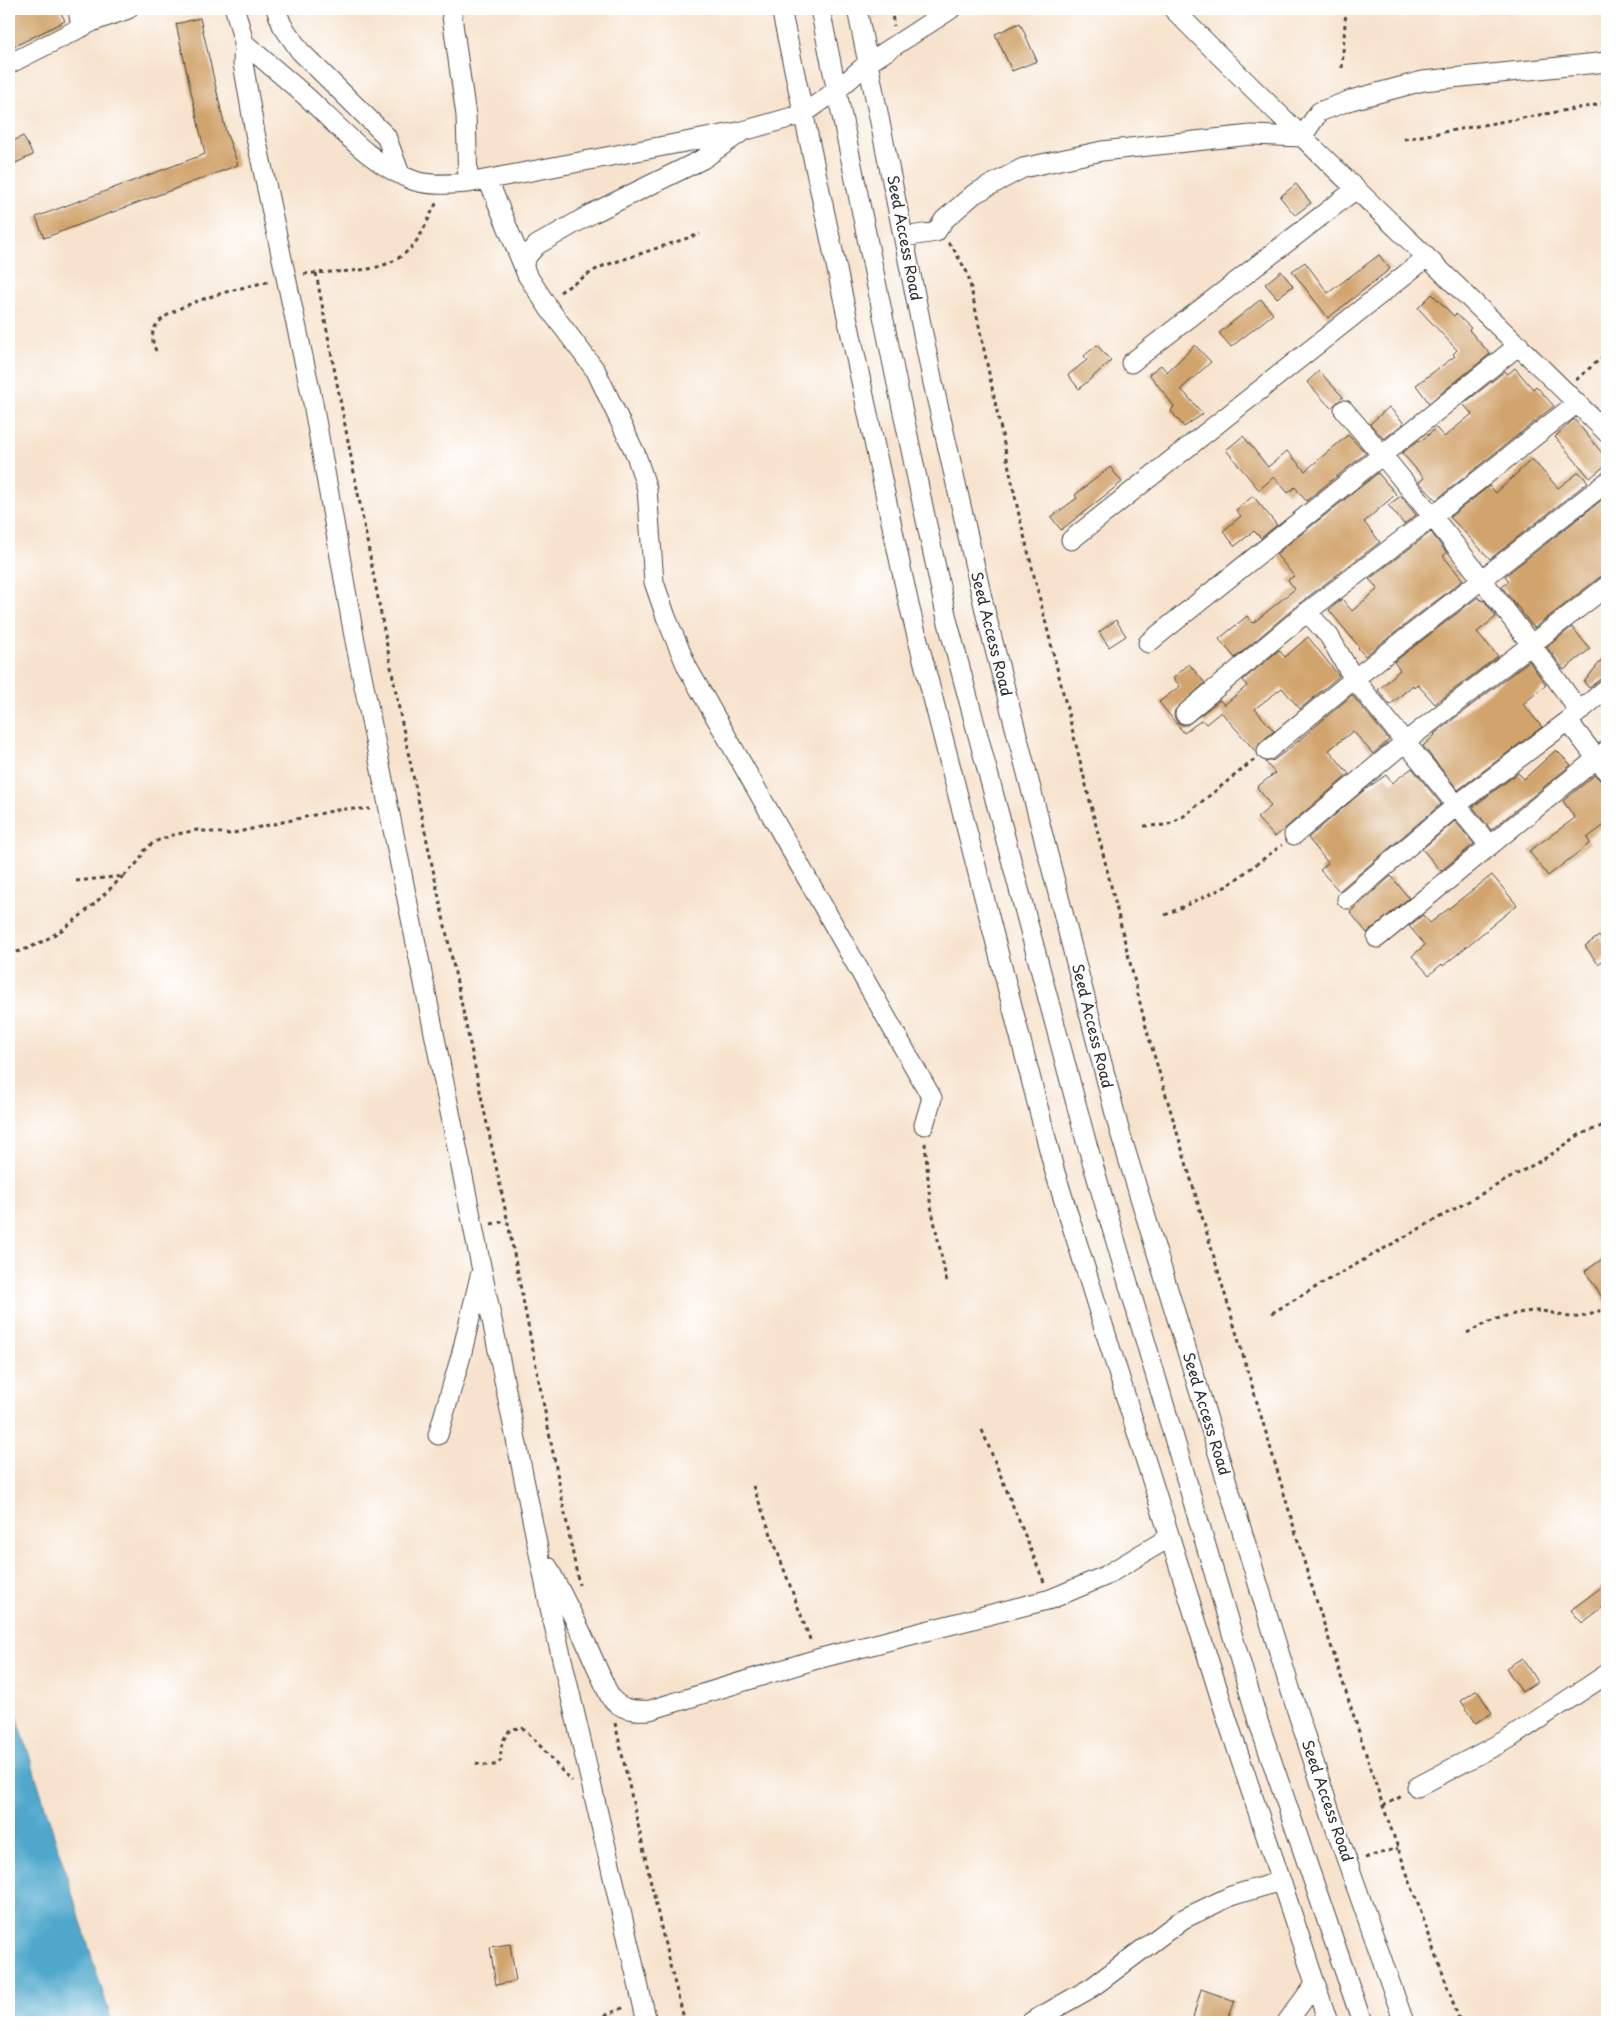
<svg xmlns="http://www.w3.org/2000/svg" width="1616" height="2031" font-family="'Playpen Sans',sans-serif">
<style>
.water{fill:#4fa8cc;stroke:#3d6a7c}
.building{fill:#d1a46d}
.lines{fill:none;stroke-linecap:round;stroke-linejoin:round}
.minor-casing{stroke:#4a4743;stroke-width:21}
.path{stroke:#4a4743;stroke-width:3;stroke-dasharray:4 4;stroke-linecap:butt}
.minor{stroke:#fff;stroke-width:19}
.labels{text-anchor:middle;stroke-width:4;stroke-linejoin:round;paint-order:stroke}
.street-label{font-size:15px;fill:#2b2b2b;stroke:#fff}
</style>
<rect width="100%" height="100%" fill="#fff"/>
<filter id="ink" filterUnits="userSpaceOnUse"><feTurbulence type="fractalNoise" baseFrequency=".02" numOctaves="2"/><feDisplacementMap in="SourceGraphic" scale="10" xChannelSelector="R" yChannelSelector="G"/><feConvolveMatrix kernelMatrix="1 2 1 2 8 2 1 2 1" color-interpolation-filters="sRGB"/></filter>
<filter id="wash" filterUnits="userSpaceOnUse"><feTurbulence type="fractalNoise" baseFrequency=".0096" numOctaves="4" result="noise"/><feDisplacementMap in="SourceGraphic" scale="20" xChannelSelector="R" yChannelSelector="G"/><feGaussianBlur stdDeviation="1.12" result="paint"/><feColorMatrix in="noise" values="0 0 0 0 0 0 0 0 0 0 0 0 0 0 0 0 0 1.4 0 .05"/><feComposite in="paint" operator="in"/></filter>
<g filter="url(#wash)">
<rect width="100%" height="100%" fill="#f7e3cd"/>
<path class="water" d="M9 1690 112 2022H9Z"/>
<g id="blocks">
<path class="building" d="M9 9H59L65 21 9 49Z
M200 18 226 132 238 165 44 238 36 217 205 154 176 24Z
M1020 23 1037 61 1012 71 995 34Z
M23 136 33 155 9 166V143Z
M1296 184 1311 203 1295 215 1280 197Z
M1379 255 1390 269 1328 318 1292 271 1305 262 1328 293Z
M1281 271 1293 286 1277 298 1265 284Z
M1432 294 1454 316 1456 314 1471 328 1469 330 1490 354 1429 403 1416 385 1455 356 1453 354 1457 350 1418 308Z
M1261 299 1273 314 1231 347 1219 333Z
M1097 345 1111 361 1079 389 1068 375 1087 360 1084 356Z
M1195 345 1211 362 1181 389 1203 414 1184 427 1171 411 1174 406 1149 374 1161 365 1167 372Z
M1515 368 1533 389 1536 386 1554 406 1436 500 1419 482 1424 478 1402 453 1419 440 1420 442 1436 428 1444 437 1472 414 1463 404 1505 371 1508 374Z
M1319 371 1343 397 1331 408 1307 382Z
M1389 407 1404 423 1384 439 1370 424Z
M1574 419 1607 459V464L1590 478 1555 437Z
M1348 435 1366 453 1306 501 1295 487 1288 493 1274 477 1259 490 1226 450 1243 436 1268 467 1287 451 1305 471Z
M1532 459 1558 488 1579 472 1588 482 1490 559 1450 517 1489 486 1496 493Z
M1110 467 1122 482 1061 530 1051 517 1077 498 1075 495Z
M1378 473 1396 494 1364 522 1380 542 1300 603 1235 658 1219 639 1247 616 1253 623 1295 589 1288 580 1294 576 1276 554Z
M1253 496 1277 525 1261 538 1254 531 1235 546 1223 531 1241 516 1236 510Z
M1401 496 1416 515 1404 524 1388 505Z
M1603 499 1607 503V575L1600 577 1534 628 1502 587 1509 581 1505 576Z
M1431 532 1447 553 1443 556 1463 580 1365 656 1358 648 1359 647 1329 610 1342 599 1352 611 1378 589 1369 579Z
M1478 597 1482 601 1484 600 1496 617 1477 632 1498 656 1435 704 1417 684 1414 687 1413 685 1390 705 1378 690 1400 670 1394 662Z
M1116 620 1126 636 1109 647 1099 632Z
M1572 627 1590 649 1564 670 1547 647Z
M1308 637 1339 676 1300 709 1282 688 1257 707 1255 709 1274 731 1260 743 1256 752 1221 712 1206 724 1202 720 1184 733 1159 702 1180 686 1173 678 1189 664 1205 683 1175 710 1174 716 1177 722 1182 725H1187L1220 700 1224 705 1247 686 1243 680 1279 650 1285 657Z
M1607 653V677L1600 679 1589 688 1584 682Z
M1529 661 1546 685 1523 704 1542 727 1458 790 1423 746 1435 735 1434 734Z
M1352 695 1389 740 1373 754 1353 731 1329 750 1349 774 1275 837 1257 818 1271 806 1257 787 1275 773 1265 762 1274 760 1290 748Z
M1556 750 1571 765 1491 830 1473 807 1518 773 1524 779Z
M1412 768 1441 804 1339 891 1320 870 1328 863 1308 838 1363 791 1386 775 1392 783Z
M1595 775 1602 782 1607 783V823L1587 838 1590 843 1548 876 1529 851 1575 818 1563 801Z
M1455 821 1474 844 1441 871 1422 849Z
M1492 875 1517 905 1443 966 1442 964 1429 975 1412 956 1425 945 1409 926 1423 915 1430 923Z
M1391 876 1409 898 1367 933 1350 912Z
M1599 936 1607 947V957L1598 964 1585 946Z
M1607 1256V1305L1585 1271Z
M1607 1583V1604L1582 1623 1571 1610Z
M1522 1658 1537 1682 1522 1692 1506 1668Z
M1477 1690 1492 1713 1476 1723 1461 1701Z
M510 1944 516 1981 496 1985 490 1947Z
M1201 1989 1235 2001 1226 2022H1208L1193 2018Z"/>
</g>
</g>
<g filter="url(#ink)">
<use href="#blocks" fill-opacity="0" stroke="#4a4743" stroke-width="1"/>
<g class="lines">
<g class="minor-casing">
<path id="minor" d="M78 9 81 28
M235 9 244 43 243 63 255 133 313 403 354 636 550 1608 647 2022
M276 9 282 25 300 51 386 136 400 174
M451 9 466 116 468 183
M781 9 909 605 1054 1169 1228 1722 1328 2022
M820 9 898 389 947 619 1086 1141 1258 1721 1362 2022
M857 9 933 383 986 615 1119 1129 1297 1711 1333 1821 1404 2022
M1173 9C1315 153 1464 290 1607 433
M244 43C266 62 289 81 310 100 342 130 373 166 415 181 431 186 452 184 468 183L743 131 803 114 837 90 868 63 951 9
M9 64 94 21 128 9
M743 131 703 159 591 214 537 245 528 255 523 265 527 275 550 310 596 371 636 455 647 489 654 582 666 617 687 667 932 1098 924 1125
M488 180 523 265
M904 237 936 232 944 220 974 194 1023 168 1102 151 1251 135 1302 137 1319 112 1351 100 1423 81 1607 62
M1131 363 1356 189
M1344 410C1427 507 1506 607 1579 711
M1071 540 1426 258
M1148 643 1519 345
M1185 714 1307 612
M1568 721 1607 772
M1267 751 1354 679 1607 482
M1294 835 1405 742 1607 586
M1489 845 1354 679 1329 636 1307 612 1432 517 1577 403
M1347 899 1458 804 1568 721 1607 688
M1377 938 1607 750
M438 1435 461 1356 480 1276
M548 1567 582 1634 610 1697C621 1710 633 1711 650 1710L817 1659 1051 1599 1105 1576 1170 1537
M1417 1787 1510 1738 1607 1674
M1031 2022 1091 1988 1183 1919 1231 1896 1281 1881
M1287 2022 1315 1984"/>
</g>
<path class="path" d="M891 9 894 26
M1342 68 1346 9
M1404 139 1607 103
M948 243 953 248 968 274 1019 515 1147 1031 1309 1578 1383 1806 1460 2022
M316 273 400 714 507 1218 579 1585
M304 274C343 269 391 278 417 240 425 229 430 214 437 202
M560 292 600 267 700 234
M156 351C154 345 151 339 153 332 159 305 245 287 271 281
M1576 380 1607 353
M1144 826 1167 825 1184 816 1254 760
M76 881 124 876 138 862 145 850 154 842 173 835 197 830 229 834 341 809H370
M1165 915 1227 886 1282 845
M9 954C54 944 91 908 123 876
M925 1143 930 1201 947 1283
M491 1224 507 1221
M1272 1313 1328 1280 1549 1156 1579 1135 1607 1124
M1467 1333C1490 1320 1514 1311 1540 1311 1550 1311 1560 1316 1570 1317 1581 1319 1599 1312 1607 1307
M982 1430 1044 1582
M753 1486 811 1642
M615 1723 668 1958 685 2022
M476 1763 484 1765H496L501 1760C500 1747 502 1739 511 1729L522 1728C541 1744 554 1764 572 1781
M1383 1806 1402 1796
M1365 1858 1398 1848
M590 2022 625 2007"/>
<use href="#minor" class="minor"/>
</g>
</g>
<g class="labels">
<g class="street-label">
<text transform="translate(904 238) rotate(79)" y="5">Seed Access Road</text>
<text transform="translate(991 634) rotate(76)" y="5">Seed Access Road</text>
<text transform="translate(1092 1026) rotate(76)" y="5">Seed Access Road</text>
<text transform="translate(1206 1414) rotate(73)" y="5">Seed Access Road</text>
<text transform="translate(1327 1801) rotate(71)" y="5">Seed Access Road</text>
</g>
</g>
<rect width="1616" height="2031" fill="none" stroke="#fff" stroke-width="30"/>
</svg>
